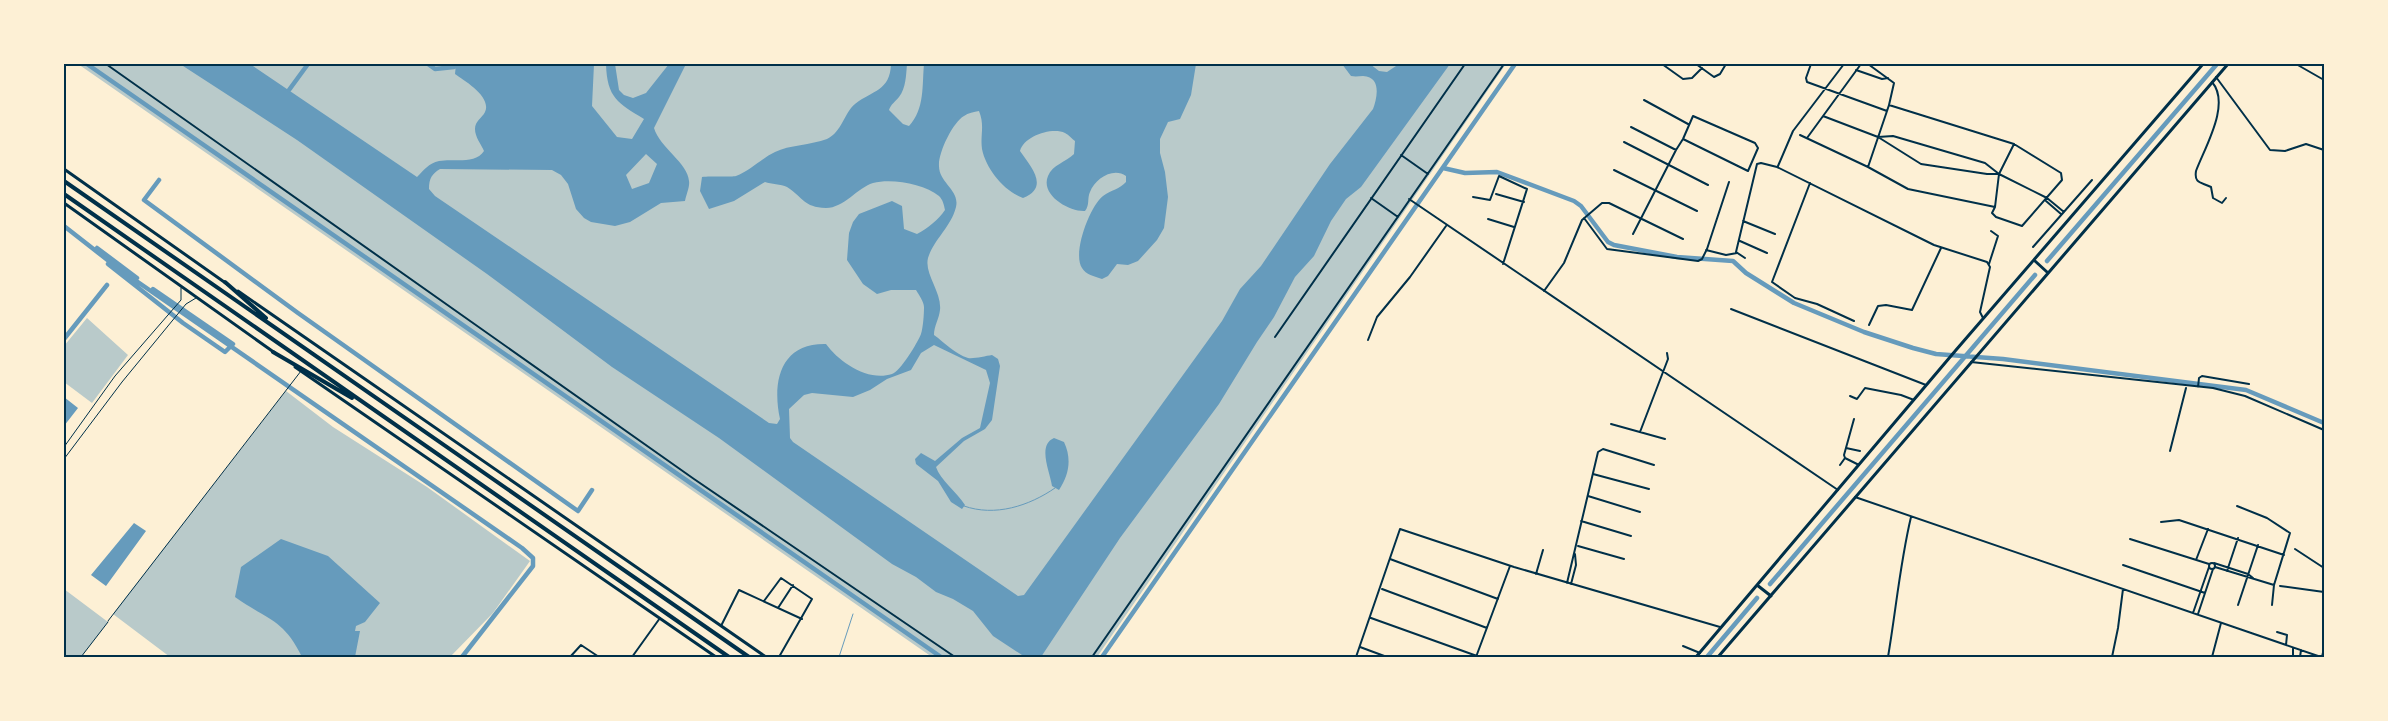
<svg xmlns="http://www.w3.org/2000/svg" width="2388" height="721" font-family="'PT Sans',sans-serif">
<style>
.green{fill:#b9caca}
.water{fill:#669bbc;fill-rule:evenodd}
.lines{fill:none;stroke-linecap:round;stroke-linejoin:round}
.stream{stroke:#669bbc;stroke-width:1}
.canal{stroke:#669bbc;stroke-width:4.5}
.service{stroke:#003049;stroke-width:1}
.pedestrian{stroke:#003049;stroke-width:1}
.minor{stroke:#003049;stroke-width:2}
.secondary{stroke:#003049;stroke-width:3}
.trunk{stroke:#003049;stroke-width:4}
.neatline{fill:none;stroke:#003049;stroke-width:2}
</style>
<rect width="100%" height="100%" fill="#fdf0d5"/>
<path class="green" d="M78 64H1506L1097 657H932Z
M87 318 128 355 92 403 64 382V346Z
M286 391 333 427 427 487 530 561 493 613 450 657H170L113 614Z
M64 589 108 622 81 657H64Z"/>
<path class="water" d="M180 64H250L417 177C423 171 429 163 439 161 453 158 475 165 484 151 481 144 475 137 475 129 475 121 482 118 485 112 492 97 465 81 455 74L456 64H594L592 106 617 137 632 139 644 119C618 103 607 98 606 64H615L619 90 624 95 633 98 646 93 669 64H686L654 128C660 148 688 163 689 181 690 187 686 195 685 201L661 203 630 222 615 226 591 222 584 218 576 209 568 184 561 175 552 170 440 169C432 174 429 178 429 189L435 196 769 423 777 424 780 419C772 382 780 343 826 344 839 362 868 382 892 374 900 372 918 342 921 334 923 327 924 315 924 307 924 302 919 295 916 290H891L877 294 863 284 847 260 849 233 853 222 859 214 892 201 902 206 904 229 917 234C928 228 938 220 945 210 944 205 943 200 939 196 924 184 892 178 873 183 857 188 844 208 826 208 803 207 804 198 787 187 781 184 771 184 765 182L734 201 709 209 700 191 702 177C711 176 732 177 736 176 750 171 762 158 775 152 789 145 811 145 827 139 842 132 844 113 855 104 873 90 890 91 891 64H907C906 75 906 88 899 97 895 102 891 104 889 110L903 124 909 126C925 109 922 85 924 64H1196L1191 95 1180 119 1168 122 1160 139V153L1165 172 1168 197 1164 228 1157 240 1138 261 1128 265 1117 264 1108 276 1102 279C1094 276 1086 275 1082 268 1072 253 1090 206 1103 196 1111 190 1120 189 1126 182V176C1113 167 1095 179 1090 192 1087 198 1090 205 1085 211 1069 212 1040 195 1048 176 1052 165 1066 162 1074 154L1075 141C1072 139 1069 135 1065 133 1052 127 1024 136 1020 151 1031 167 1050 187 1023 198 1004 191 986 169 982 149 980 135 985 126 979 111 974 112 968 113 964 116 953 122 938 153 939 166 939 183 960 190 956 207 951 227 934 239 928 258 924 274 942 292 940 310 939 319 934 326 934 335 945 343 955 354 968 358 974 359 985 356 992 355L998 359 1000 366 992 420 985 429 964 441 936 467C940 480 957 492 965 505L962 509 951 502 938 481 916 464 915 459 921 453 935 461 962 438 980 428 990 383 986 370 934 345 921 353 911 370 887 379 870 390 853 397 812 393 804 395 789 409 790 438 793 442 1018 596 1024 595 1222 321 1240 289 1261 266 1330 164 1373 109C1377 98 1382 77 1363 76 1359 76 1356 77 1351 76L1342 64H1370L1379 71 1387 72 1399 64H1450L1361 187 1346 199 1331 221 1314 256 1295 277 1274 317 1257 342 1219 404 1120 538 1041 657H1025L993 636 973 611 953 599 936 592 916 577 892 564 719 438 612 367 487 274 297 140ZM646 154 657 164 649 183 632 189 626 175Z
M64 397 78 408 64 426Z
M1054 438 1064 442C1072 459 1069 475 1059 490L1052 486C1050 472 1037 445 1054 438Z
M134 523 146 531 106 586 91 575Z
M281 539 328 556 380 603 365 622 356 626 355 631H360L355 657H302C283 618 267 620 235 597L241 567Z"/>
<g class="lines">
<path class="stream" d="M964 506C995 517 1029 506 1055 488
M839 657 853 614"/>
<path class="canal" d="M87 64 941 657
M428 64 435 69 454 67
M289 90 308 64
M1443 168 1465 173 1497 172 1574 201 1581 206 1608 242 1614 245 1677 257 1733 261 1746 273 1794 303 1864 332 1913 348 1936 354 2003 359 2246 390 2324 423
M159 180 144 200 298 313 578 511 592 490
M64 226 119 269 522 548 533 558V566L462 657
M97 248 137 278
M2047 261 2217 64
M108 264 183 323 225 352 233 344 153 289
M64 339 107 285
M1770 584 2035 275
M1102 657 1515 64
M1707 657 1757 598"/>
<path class="service" d="M64 447 115 376 181 300V288
M64 459 122 382 186 304 196 298
M108 621 301 371"/>
<path class="pedestrian" d="M81 657 108 622"/>
<path class="minor" d="M106 64 694 479 955 657
M1662 64 1683 79 1692 78 1702 68
M1696 64 1714 77 1720 74 1726 64
M1811 64 1806 78 1807 82 1887 111 1868 167
M1868 64 1894 83 1889 105
M2296 64 2324 80
M1856 70 1882 79 1888 78
M2216 77 2270 150 2285 151 2306 144 2324 150
M2212 82C2231 104 2205 147 2196 171 2194 184 2201 182 2211 187L2213 198 2222 203 2226 198
M1644 100 1688 124
M1887 111 1889 105 2014 144 2061 173 2062 180 2022 226 1996 217 1992 213 1995 207 1999 174 2014 144
M1823 116 1878 137 1921 164 1987 174H1999
M1631 127 1676 150
M1800 135 1868 167 1908 189 1995 207
M1878 137 1893 136 1985 163 1999 174 2047 198 2064 212
M1807 138 1861 64
M1624 142 1708 185
M1401 155 1428 174
M1778 166 1793 131 1844 64
M1614 170 1697 211
M1810 183 1772 282 1795 298 1817 304 1854 321
M1496 194 1524 202
M1473 197 1490 200 1499 176 1527 189 1503 264
M1371 198 1398 217
M1409 199 1838 490
M2046 201 2061 214
M1584 218 1607 249 1698 261 1702 259 1707 249 1729 182
M1488 219 1514 227
M1743 221 1775 234
M1633 234 1676 150 1683 139 1693 116 1755 143 1758 148 1748 171 1683 139
M1740 241 1767 253
M2033 247 2092 180
M1706 250 1726 255 1737 253
M1745 258 1736 252 1757 164 1761 163 1777 167 1934 245 1987 262 1990 267 1980 312 1983 318
M1989 264 1998 236 1991 231
M1544 291 1564 263 1582 220 1602 203H1609L1683 239
M1731 309 1926 385
M1869 325 1878 306 1886 305 1912 310 1941 248
M1275 337 1465 64
M1368 340 1377 317 1410 277 1446 226
M1971 362 2213 388 2245 396 2324 430
M2198 387 2199 378 2202 376 2249 384
M1850 396 1857 399 1865 388 1901 395 1914 400
M1854 419 1844 455 1845 458 1859 465
M1611 424 1665 439
M1640 432 1668 359 1667 353
M1846 448 1860 451
M2170 451 2186 388
M1840 465 1845 458
M1593 474 1649 489
M1588 496 1640 512
M1855 497 2321 657
M2237 506 2267 518 2290 533 2274 585 2272 605
M1581 521 1631 536
M2161 522 2179 520 2284 555
M2130 539 2209 564
M1578 546 1624 559
M2295 549 2324 568
M1390 559 1498 599
M2196 560 2208 529
M2209 566a3 3 0 1 1 6 0a3 3 0 1 1-6 0Z
M2214 563 2248 574 2253 578
M2123 565 2205 593
M2215 567 2274 585
M2227 571 2238 538
M1536 574 1543 550
M1567 583 1598 452 1603 449 1654 465
M1571 584 1576 565 1575 554
M2280 586 2324 592
M1382 589 1487 628
M764 601 781 578 812 599 779 657
M2238 605 2258 545
M778 608 793 585
M2193 613 2209 567
M2198 614 2213 569
M1371 618 1477 656
M721 626 739 590 802 619
M2277 632 2287 635 2286 645
M1683 646 1700 653
M1360 647 1387 657
M570 657 581 645 599 657
M632 657 660 618
M1092 657 1504 64
M1356 657 1400 529 1514 567 1720 627
M1476 657 1510 566
M1888 657C1896 610 1900 563 1911 517
M2112 657 2118 628 2123 589
M2212 657 2221 623
M2293 657V648
M2300 657 2301 650
M2322 657 2324 648"/>
<path class="secondary" d="M64 169 227 284
M64 203 275 353
M2035 261 2047 272
M238 291 766 657
M295 367 716 657
M1757 585 1771 596
M1696 657 1956 350 2203 64
M1718 657 2228 64"/>
<path class="trunk" d="M64 181 749 657
M64 194 729 657
M225 282 266 318
M273 352 352 398"/>
</g>
<rect width="2388" height="721" fill="none" stroke="#fdf0d5" stroke-width="130"/>
<rect x="65" y="65" width="2258" height="591" class="neatline"/>
</svg>
